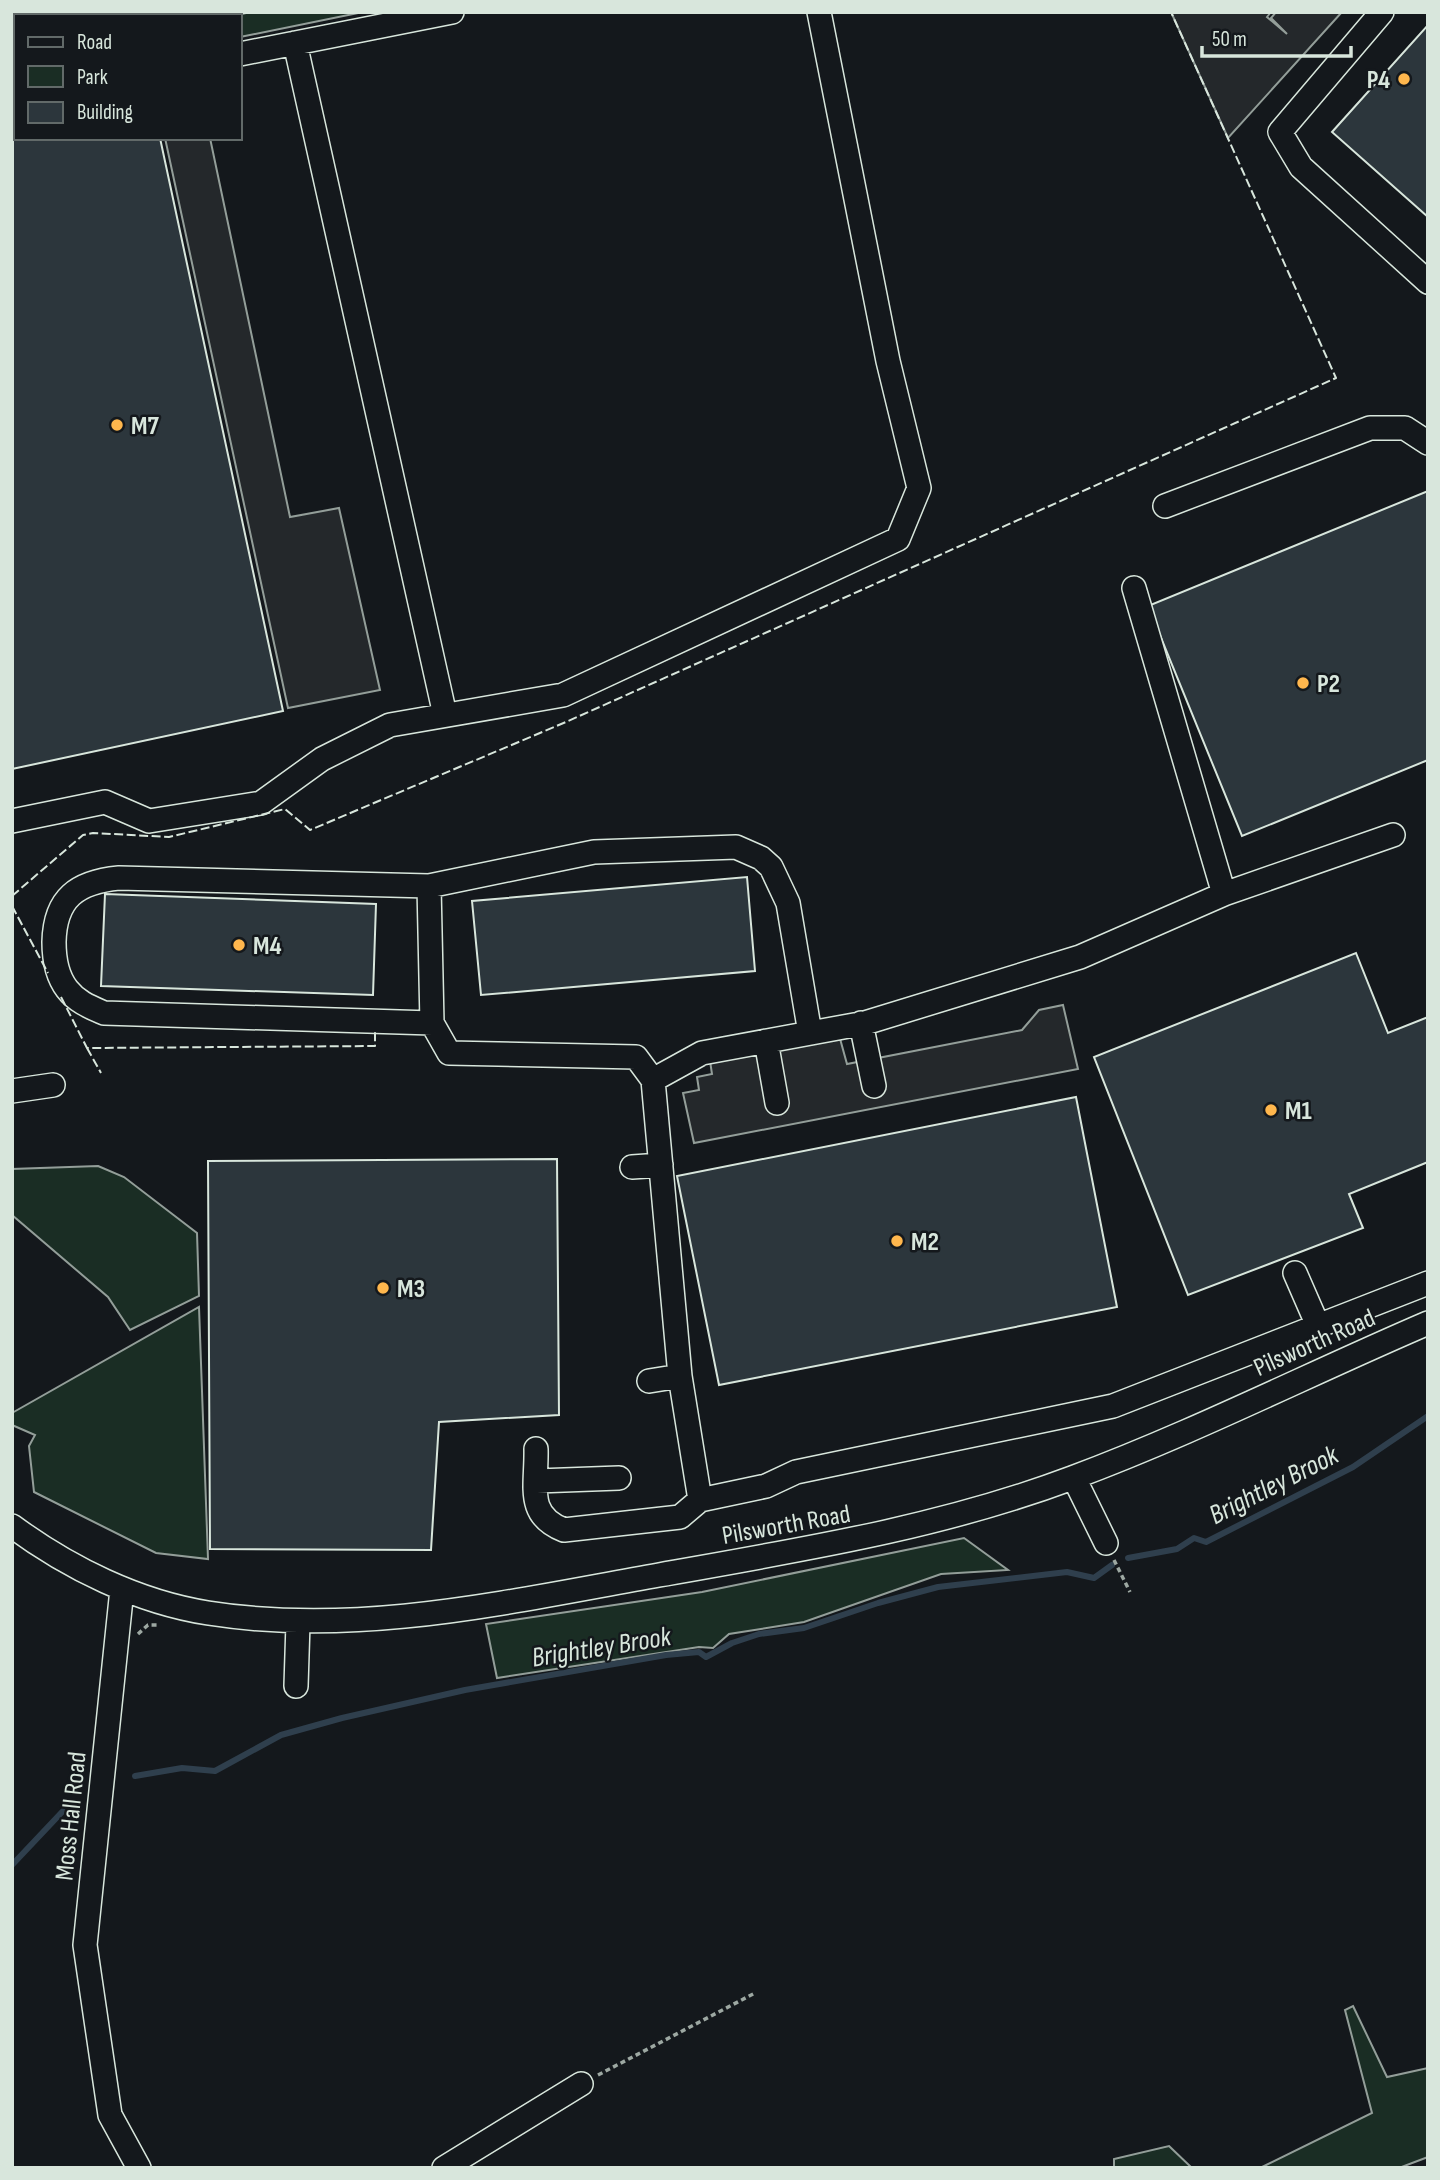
<svg xmlns="http://www.w3.org/2000/svg" width="1440" height="2180" font-family="'Sofia Sans Condensed',sans-serif">
<style>
.green{fill:#1a2d24;stroke:#939e99;stroke-width:2}
.parking{fill:#24282b;stroke:#939e99;stroke-width:2}
.lines{fill:none;stroke-linecap:round;stroke-linejoin:round}
.stream{stroke:#2f3f4d;stroke-width:6}
.building{fill:#2c363c;stroke:#d8e6dc;stroke-width:2}
.minor-casing{stroke:#d8e6dc;stroke-width:26}
.path{stroke:#9da8a2;stroke-width:3.5;stroke-dasharray:5 3.5;stroke-linecap:butt}
.minor{stroke:#14181c;stroke-width:23}
.fence{stroke:#d8e6dc;stroke-width:2;stroke-dasharray:9 3.5;stroke-linecap:butt}
.poi-dot{fill:#ffb74d;stroke:#14181c;stroke-width:2.5}
.labels{text-anchor:middle;stroke-width:5;stroke-linejoin:round;paint-order:stroke}
.poi-label{font-size:26px;font-weight:bold;fill:#d8e6dc;stroke:#14181c;text-anchor:start}
.street-label{font-size:26px;fill:#d8e6dc;stroke:#14181c}
.water-label{font-size:28px;font-style:italic;fill:#d8e6dc;stroke:#14181c}
</style>
<rect width="100%" height="100%" fill="#14181c"/>
<path class="green" d="M250 12H363L240 37V16H234Z
M98 1166 124 1177 197 1233 199 1296 130 1330 108 1297 12 1215V1169Z
M199 1307 208 1559 156 1553 34 1492 29 1446 35 1435 12 1425V1413Z
M964 1538 1008 1570 941 1574 804 1622 729 1634 713 1648 699 1647 497 1678 486 1624 702 1592Z
M1353 2006 1387 2077 1428 2068V2157L1399 2168H1260L1372 2113 1345 2010Z
M1169 2146 1192 2168H1114V2159Z"/>
<path class="parking" d="M1171 12H1271L1267 17 1287 34 1271 18 1276 12H1342L1228 138Z
M165 138H210L290 517 339 508 380 690 288 708Z
M1063 1005 1078 1069 694 1143 683 1093 699 1090 697 1077 712 1074 710 1061 839 1035 847 1064 1022 1030 1039 1010Z"/>
<g class="lines">
<path class="stream" d="M1128 1558 1177 1549 1194 1538 1206 1542 1353 1467 1428 1416
M135 1776 182 1768 215 1771 281 1735 342 1718 465 1690 666 1655 699 1652 706 1657 732 1643 759 1634 804 1628 878 1603 938 1587 1067 1572 1094 1578 1112 1565
M12 1865 63 1811"/>
</g>
<path class="building" d="M1428 25V217L1332 132Z
M16 115V138H160L283 711 12 769V116Z
M1428 491V760L1242 836 1148 606Z
M747 877 755 971 481 995 472 901Z
M105 894 376 904 373 995 101 986Z
M1356 953 1388 1033 1428 1017V1162L1349 1194 1363 1228 1188 1295 1094 1057Z
M1076 1097 1117 1307 719 1385 677 1176Z
M557 1159 559 1415 439 1422 431 1550 210 1549 208 1161Z"/>
<g class="lines">
<g class="minor-casing">
<path id="minor" d="M1382 12 1280 132 1301 167 1428 282
M165 16 184 12
M12 37H16
M295 43 445 715
M240 54 452 12
M12 101 16 100
M1165 506 1370 428H1405L1428 443
M1134 588 1224 894
M12 821 105 802 149 821 261 803 322 759 390 725 563 695 898 539 919 488 888 361 819 12
M429 886 432 1023 449 1053 636 1057 653 1080 680 1376 700 1500 766 1486 796 1472 1113 1406 1428 1283
M432 1023 104 1013C90 1007 77 1002 67 989 57 976 54 958 54 942 55 898 77 882 119 878L429 886 594 852 736 847 761 858 771 867 788 903 810 1033
M861 1023 874 1086
M766 1041 777 1103
M653 1080 702 1053 865 1023 1080 957 1224 894 1393 835
M12 1091 53 1085
M632 1167 661 1165
M1295 1273 1319 1328
M649 1381 680 1376
M536 1449C537 1485 525 1515 564 1530L680 1517 700 1500
M1074 1478 1106 1543
M537 1481 619 1478
M12 1526C69 1568 138 1602 208 1613 360 1637 511 1601 659 1575 799 1550 939 1528 1072 1478 1193 1433 1309 1374 1428 1323
M122 1589 85 1945 110 2115 139 2168
M296 1686 298 1623
M444 2168 581 2084"/>
</g>
<path class="path" d="M1114 1560 1130 1592
M138 1634 148 1625H159
M598 2075 755 1993"/>
<use href="#minor" class="minor"/>
<path class="fence" d="M12 896 83 835 93 833 169 837 285 809 310 830 566 722 1336 378 1171 12
M12 906 48 973
M61 997 87 1048 375 1046V1030
M87 1048 101 1073"/>
</g>
<g class="poi-dot">
<circle cx="1404" cy="79" r="7"/>
<circle cx="117" cy="425" r="7"/>
<circle cx="1303" cy="683" r="7"/>
<circle cx="239" cy="945" r="7"/>
<circle cx="1271" cy="1110" r="7"/>
<circle cx="897" cy="1241" r="7"/>
<circle cx="383" cy="1288" r="7"/>
</g>
<g class="labels">
<g class="poi-label">
<text x="1390" y="88" text-anchor="end">P4</text>
<text x="131" y="434">M7</text>
<text x="1317" y="692">P2</text>
<text x="253" y="954">M4</text>
<text x="1285" y="1119">M1</text>
<text x="911" y="1250">M2</text>
<text x="397" y="1297">M3</text>
</g>
<g class="street-label">
<text transform="translate(1314 1342) rotate(-24)" y="9">Pilsworth Road</text>
<text transform="translate(786 1524) rotate(-10)" y="9">Pilsworth Road</text>
<text transform="translate(70 1816) rotate(-84)" y="9">Moss Hall Road</text>
</g>
<g class="water-label">
<text transform="translate(1273 1484) rotate(-27)" y="10">Brightley Brook</text>
<text transform="translate(601 1646) rotate(-9)" y="10">Brightley Brook</text>
</g>
</g>
<rect width="1440" height="2180" fill="none" stroke="#d8e6dc" stroke-width="28"/>
<rect x="14" y="14" width="228" height="126" fill="#14181c" stroke="#626a69" stroke-width="2"/>
<rect x="28" y="37" width="35" height="10" fill="#14181c" stroke="#626a69" stroke-width="2"/>
<text x="77" y="49" font-size="21" fill="#d8e6dc">Road</text>
<rect x="28" y="66" width="35" height="21" fill="#1a2d24" stroke="#626a69" stroke-width="2"/>
<text x="77" y="84" font-size="21" fill="#d8e6dc">Park</text>
<rect x="28" y="102" width="35" height="21" fill="#2c363c" stroke="#626a69" stroke-width="2"/>
<text x="77" y="119" font-size="21" fill="#d8e6dc">Building</text>
<path d="M1202 46v10h149v-10" fill="none" stroke="#d8e6dc" stroke-width="3.5"/>
<text x="1212" y="46" font-size="21" fill="#d8e6dc" stroke="#14181c" stroke-width="5" paint-order="stroke">50 m</text>
</svg>
